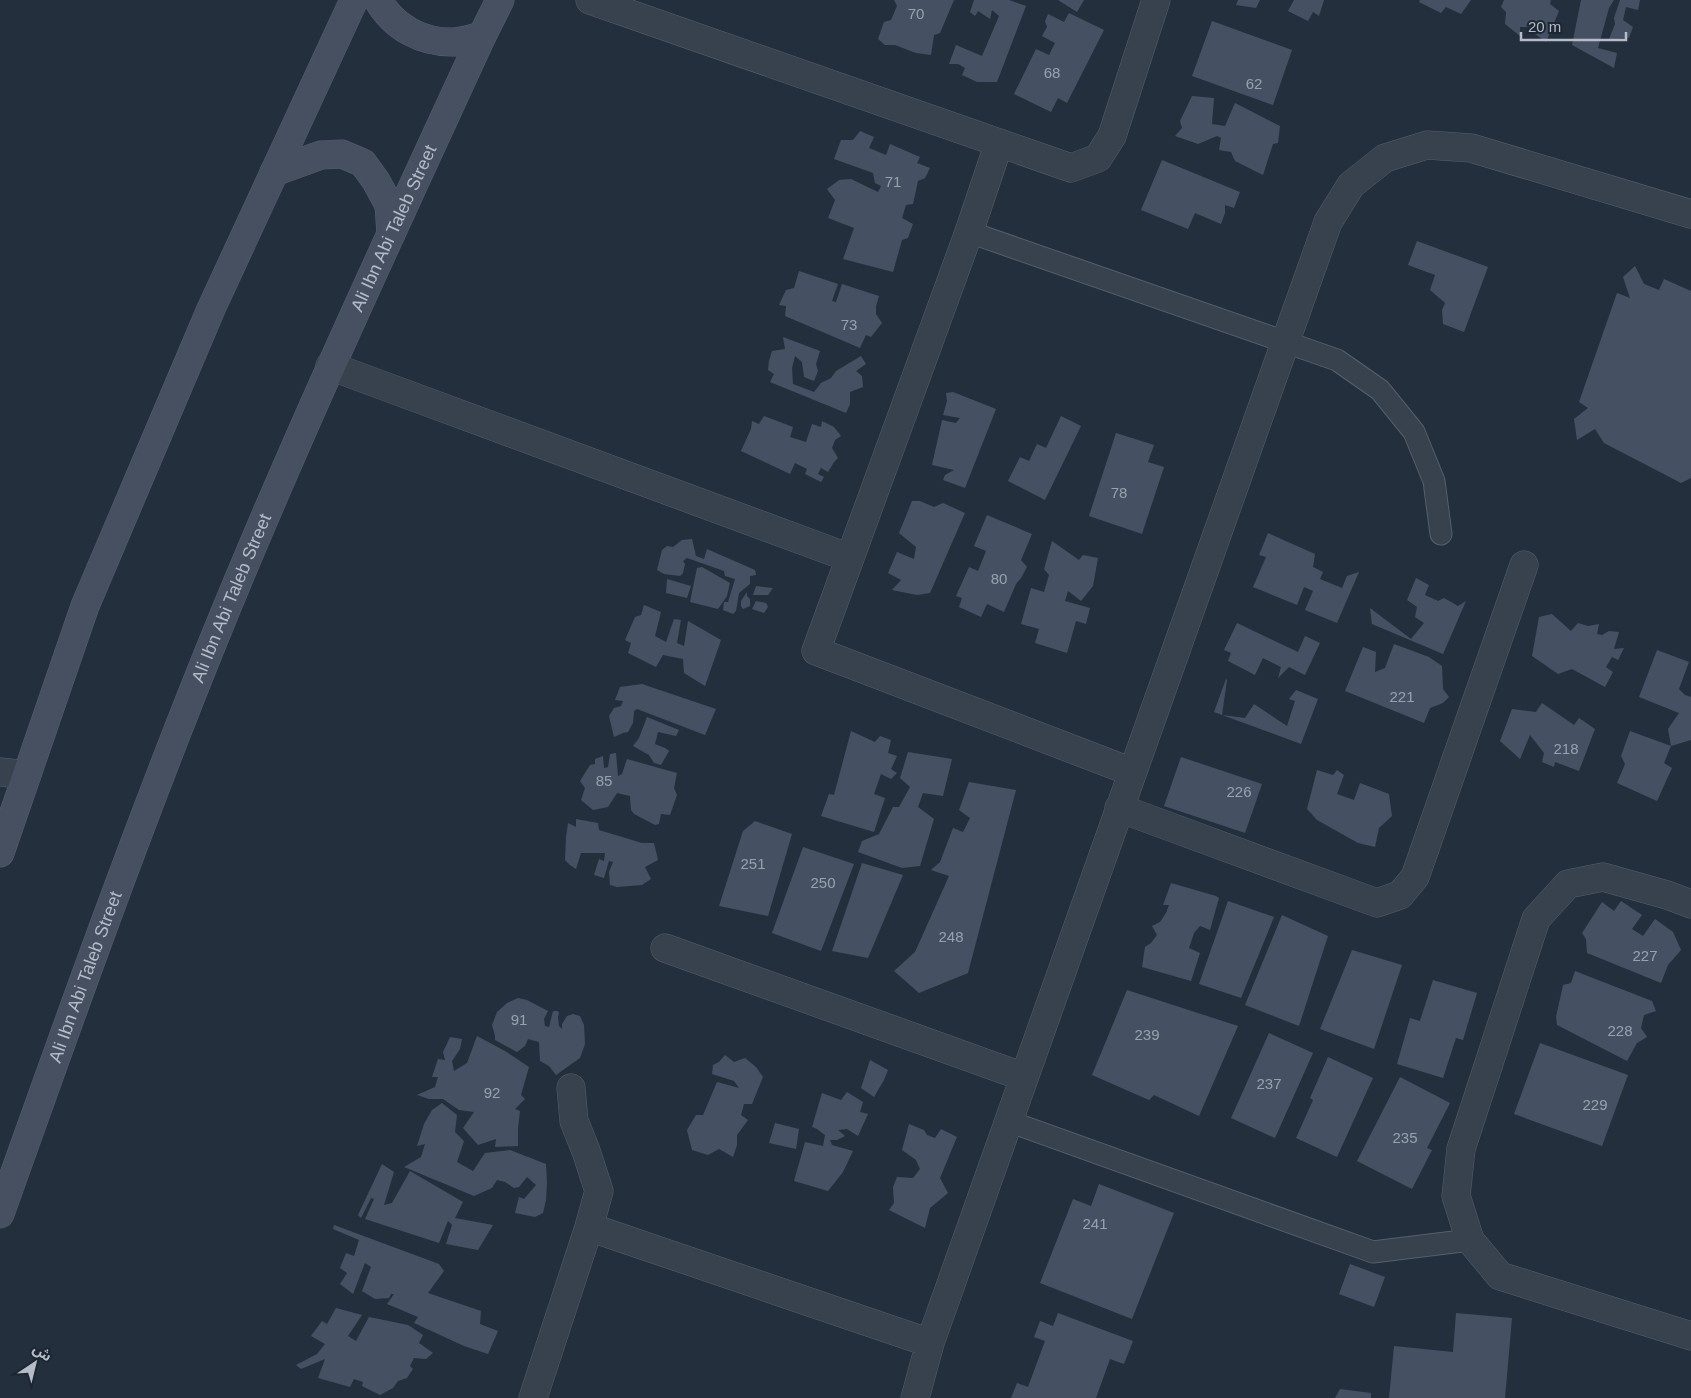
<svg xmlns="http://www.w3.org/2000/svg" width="1691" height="1398" font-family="Arial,'Noto Sans Arabic',sans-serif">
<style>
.building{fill:#455162}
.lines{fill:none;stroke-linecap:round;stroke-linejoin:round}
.lane-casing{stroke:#565f6c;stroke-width:23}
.street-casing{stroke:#565f6c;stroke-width:29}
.secondary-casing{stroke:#565f6c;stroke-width:29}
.lane{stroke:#38414e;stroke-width:21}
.street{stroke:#38414e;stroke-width:28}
.secondary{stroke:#465061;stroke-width:28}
.labels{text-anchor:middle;stroke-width:4;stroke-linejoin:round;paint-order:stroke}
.number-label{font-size:15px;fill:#98a1af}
.street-label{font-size:18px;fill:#b4bcc9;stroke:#1d2633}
</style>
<rect width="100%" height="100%" fill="#242f3e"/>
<path class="building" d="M894 0H954L940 33 934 35 931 55 916 53 895 45H885L878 39 884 22 891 20 897 6Z
M974 0H1009L1026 6 997 82H977L962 75 965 68 958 64H949L956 45 982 56 999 16 992 10 990 19 978 11 975 16 970 12Z
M1058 0H1084L1077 12Z
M1238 0H1260L1256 8 1236 5Z
M1294 0H1324L1319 16 1313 12 1308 21 1288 11Z
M1420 0H1471L1461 14 1446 7 1441 13 1419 2Z
M1504 0H1551L1550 4 1559 11 1546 42 1535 34 1531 27H1520V36L1505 24 1506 12 1501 7Z
M1581 0H1614L1609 8 1598 48 1617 53 1614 68 1572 45Z
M1620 0H1640L1638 10 1626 7 1623 20 1633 27 1629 38 1609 39 1615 24 1614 18Z
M1069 13 1104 30 1067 103 1058 98 1051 112 1014 94 1036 49 1049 55 1055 43 1042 36 1047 27 1045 21 1048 14 1064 22Z
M1212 21 1292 50 1273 105 1192 76Z
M1192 96 1214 98 1212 124 1225 126 1235 103 1280 126 1278 143 1273 144 1263 175 1235 161 1231 152 1219 150 1221 138 1217 136 1198 144 1175 136 1182 128 1180 121Z
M860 131 874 137 869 148 886 155 890 144 920 157 917 163 930 168 925 178 918 181 913 204 906 205 902 218 913 224 908 238 902 240 893 272 843 259 854 228 828 218 835 200 827 189 839 180 851 179 878 192 881 186 875 183 873 173 834 159 841 140H853Z
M1162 160 1240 192 1234 208 1225 205V213L1221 224 1195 213 1188 229 1141 210Z
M1417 241 1488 267 1464 332 1443 324 1442 310 1445 303 1430 290 1435 275 1408 265Z
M1635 266 1644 284 1659 290 1664 279 1691 291V478L1681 483 1604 443 1595 429 1577 440 1574 419 1588 408 1579 402 1617 293 1630 298 1623 277Z
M799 271 838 284 832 301 836 302 842 284 879 296 876 306V314L882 323 871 337 866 335 860 348 785 316 786 306 779 305 786 290 794 288Z
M783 337 820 351 816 364 818 371 814 381 804 377 802 362 795 356 792 368 793 384 814 392 821 383 831 378 836 371 861 356 866 364 856 371 862 376 863 387 850 392V404L846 413 770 382 774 374 768 370 769 361 772 351 785 349Z
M953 392 996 409 965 488 943 480 945 475 954 470 932 465 942 420 956 423 960 418 943 415 947 401 946 393Z
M764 416 793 427 790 437 806 442 812 424 821 427 822 421 834 427 841 436 835 440 832 448 838 458 834 462 828 472 821 468 818 474 824 477 821 482 805 474 807 469 795 463 790 474 741 451 751 429 752 421 759 424Z
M1061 416 1081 426 1045 500 1008 481 1020 457 1029 461 1037 444 1046 448Z
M1116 433 1154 445 1148 462 1164 467 1142 534 1089 516Z
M912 501H920L934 507 943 503 965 513 930 593 917 595 892 590 901 580 888 573 897 552 914 559 916 547 899 533Z
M987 515 1032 534 1021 560 1027 567 1021 578 1016 584 1004 612 987 604 981 617 959 607 962 598 956 596 969 567 978 571 986 551 974 546Z
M1268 533 1315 554 1313 567 1323 572 1320 579 1342 588 1347 576 1359 572 1337 623 1305 610 1313 591 1304 587 1297 605 1253 587 1266 557 1259 555Z
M692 539 696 556 704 559 707 549 755 570 756 575 750 576V584L739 593 736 611 733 614 723 610 724 602H728L735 579 725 576 724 571 687 558 683 561 685 564 683 573 680 576 664 574 657 570 662 550 667 546 673 547 682 540Z
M1052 541 1079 560 1083 555 1098 558 1093 586 1081 601 1068 591 1065 601 1090 608 1086 624 1076 621 1067 653 1035 643 1039 629 1021 624 1031 588 1044 592 1049 575 1044 569Z
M702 567 730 583 727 596 718 609 690 602 697 568Z
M1416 578 1429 585 1425 595 1438 601 1444 598 1458 606 1466 601 1443 654 1372 624 1370 608 1411 639 1424 623 1415 617 1417 607 1407 600Z
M667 579 691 586 687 598 666 593Z
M756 586 773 588 768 595H753Z
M747 592V596L750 599V606L743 609 741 606V601Z
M756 601 766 603 768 607 764 613 752 609Z
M644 605 661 612 655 636 666 642 674 619 681 620 677 643 684 646 688 621 721 640 705 686 684 673 683 659 663 655 656 667 628 653 631 643 625 640 635 617 641 615Z
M1552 614 1571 631 1578 623 1588 626 1599 624 1597 634 1602 635 1609 631 1619 632 1614 649 1624 648 1618 660 1612 657 1606 667 1613 672 1605 687 1572 669 1558 674 1532 656 1539 617Z
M1237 623 1298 652 1305 636 1320 643 1305 675 1289 667 1278 678 1281 667 1263 658 1255 675 1228 661 1231 653 1224 650Z
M1394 644 1429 657 1442 666 1443 689 1449 697 1443 703 1430 708 1424 723 1345 691 1363 647 1376 652 1375 672 1385 668Z
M1657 650 1689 662 1679 689 1685 695 1691 697V740L1671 746 1668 729 1679 713 1639 697Z
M1226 679 1227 680 1222 715 1214 712Z
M642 684 716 709 705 735 637 709 634 711 633 723 628 732 623 733 614 737 609 716 614 708 621 706 623 701 615 700 620 687Z
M1296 690 1318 699 1301 744 1222 715 1245 718 1254 704 1287 726 1295 701 1289 699Z
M1542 703 1574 725 1579 718 1595 729 1579 771 1555 762 1554 767 1542 762 1544 753 1530 735 1520 759 1500 741 1512 709 1536 712Z
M647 717 679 730 676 736 658 732 655 744 665 748 669 751 661 765 654 763 649 755 633 746 639 738Z
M851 731 875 742 880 736 891 740 888 753 897 756 891 769 897 773 891 779 881 774 874 794 885 798 874 832 821 816 829 794 834 795Z
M1630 731 1671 746 1664 763 1672 768 1657 801 1617 783 1625 764 1621 756Z
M908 752 952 759 943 796 923 793 918 807 934 819 920 866 902 868 858 852 862 841 879 834 893 807H899L910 787 900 778Z
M616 753 618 776 622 774 627 759 677 773 674 788 677 795 670 815 661 814 659 824 655 825 634 814 631 810 630 796 617 793 608 807 593 810 581 800 585 788 580 781 590 765 595 764V759L603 756 604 768 608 767 610 754Z
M1181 757 1262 784 1245 833 1164 806Z
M1317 770 1333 775 1337 770 1344 775 1337 794 1354 800 1360 783 1389 794 1392 816 1379 828 1375 847 1358 843 1317 820 1307 809Z
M969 782 1016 790 968 973 919 993 894 971 915 952 949 876 931 870 940 862 953 828 963 832 970 818 959 810Z
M576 819 598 823 599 830 642 843H654L658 860 645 867 651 879 642 885 617 887 610 885 609 872 613 862 609 861 604 878 594 875 599 859 604 861 605 853H581L576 869 570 865 565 860 566 837 568 823 576 827Z
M755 821 792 834 768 916 719 906 743 831Z
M803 847 854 864 821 951 772 933Z
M862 863 903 875 868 958 832 951Z
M1171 883 1216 896 1219 898 1210 930 1200 926 1194 933 1189 948 1200 953 1191 981 1142 967 1145 947 1151 943 1157 935 1152 926 1160 922 1166 913 1169 905H1163Z
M1228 901 1274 917 1241 998 1199 984Z
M1621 901 1642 915 1632 929 1643 936 1655 919 1673 932 1681 950 1668 965 1661 983 1587 953 1586 939 1582 933 1602 902 1614 911Z
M1282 915 1328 936 1299 1026 1245 1005Z
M1352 950 1402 965 1374 1049 1320 1029Z
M1575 971 1652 1001 1656 1011 1644 1015 1641 1028 1647 1037 1637 1043 1627 1061 1557 1025 1556 1017 1563 985 1571 983Z
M1433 980 1477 993 1463 1040 1456 1038 1443 1078 1397 1064 1410 1018 1420 1021Z
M1127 990 1238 1026 1199 1116 1154 1095 1149 1100 1092 1075Z
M518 998 527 1000 548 1011 544 1019 545 1026 549 1027 553 1011H558L559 1013 558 1017 559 1026 562 1029V1024L567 1016 573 1014 580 1016 584 1025 585 1044 580 1058 556 1075 549 1066 540 1061 539 1042 528 1039 525 1046 517 1052 495 1040V1036L492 1025 497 1012 507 1003Z
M1269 1033 1313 1053 1275 1138 1231 1118Z
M477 1036 505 1051 529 1067 521 1095 525 1099 515 1109 520 1111 518 1128V1146L495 1147 496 1139 478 1145 463 1128 474 1112 459 1110 443 1099H429L417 1095 435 1087 438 1077H432L438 1059 445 1060 443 1052 450 1037 462 1039 460 1049 452 1061 454 1071 467 1063Z
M1540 1043 1628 1075 1602 1146 1514 1114Z
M725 1055 734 1062 745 1058 756 1067 763 1077 752 1104H744L741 1115 748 1120 737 1135V1145L733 1157 719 1149 708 1155 692 1150 687 1130 696 1115H703L717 1082 739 1088 734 1081 712 1074 713 1065 719 1062Z
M1328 1057 1373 1078 1337 1157 1296 1138 1313 1100 1310 1098Z
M870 1060 888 1070 884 1080 874 1097 861 1088Z
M1400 1077 1450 1103 1427 1148 1432 1150 1412 1189 1357 1161Z
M847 1092 863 1102 860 1112 868 1114 858 1136 847 1129 838 1130 845 1136 837 1140H830L832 1145 853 1151 843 1172 828 1191 794 1181 805 1142 823 1146 825 1135 817 1129 812 1127 822 1093 841 1100Z
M442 1103 457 1115 455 1132 464 1141 457 1162 473 1171 485 1153 510 1150 546 1164 547 1182 546 1200 543 1213 535 1217 515 1213 519 1197 524 1199 536 1185 527 1177 519 1187 514 1188 505 1182 497 1180 492 1188 474 1196 404 1167 421 1157 425 1144 417 1146 424 1124 432 1110Z
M775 1123 799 1129 796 1149 769 1143Z
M909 1124 924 1130 927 1135 935 1138 941 1129 957 1137 940 1178 948 1193 930 1208 925 1228 889 1210 894 1203 893 1187 897 1177 913 1178 920 1169 916 1160 902 1150Z
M382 1164 394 1172 384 1205 392 1203 410 1171 463 1202 455 1218 493 1225 478 1250 446 1244 452 1225 448 1221 439 1243 365 1219 374 1199 371 1198 361 1218 358 1215Z
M1099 1184 1174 1213 1132 1319 1040 1283 1073 1199 1091 1206Z
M334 1225 439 1264 444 1271 428 1293 481 1311 480 1324 498 1331 488 1354 464 1346 414 1323 418 1317 387 1304 394 1294H391L389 1298 375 1299 362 1291 371 1267 365 1263 353 1294 340 1284 347 1273 340 1268 346 1253 354 1256 359 1240 333 1229Z
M1350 1264 1385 1277 1374 1307 1339 1294Z
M336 1308 362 1315 348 1336 356 1341 369 1317 408 1325 423 1335 419 1343 433 1353 426 1359 414 1358 410 1366 413 1369 407 1378 398 1381 393 1388 380 1395 362 1386 363 1382 354 1379 350 1387 318 1378 325 1359 301 1369 296 1365 317 1354 325 1344 311 1336 322 1321 327 1324Z
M1058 1313 1133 1341 1124 1364 1110 1359 1096 1398H1011L1017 1383 1028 1387 1045 1341 1034 1337 1040 1321 1053 1326Z
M1456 1313 1512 1318 1505 1398H1389L1394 1346 1453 1352Z
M1340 1389 1371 1393V1398H1335Z"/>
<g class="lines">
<g class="lane-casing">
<path id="lane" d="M969 232 1337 360 1380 390 1414 432 1434 481 1441 534
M1008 1121 1373 1252 1470 1240"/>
</g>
<g class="street-casing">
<path id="street" d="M590 0 1071 168 1098 158 1112 136 1156 0
M999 143 969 232 816 651 1132 772
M330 366 850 558
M0 772 27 775
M1119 808 1377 903 1400 895 1415 877 1524 565
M1691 904 1667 895 1603 877 1568 884 1536 919 1461 1149 1456 1196 1470 1240 1500 1276 1691 1336
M665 948 1024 1077
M589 1227 930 1343
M533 1398 589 1227 599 1191 586 1151 574 1121 571 1088
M915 1398 930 1343 1328 222 1351 185 1385 158 1427 145 1471 148 1691 214"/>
</g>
<g class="secondary-casing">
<g id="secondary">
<path d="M378 0C394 28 423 43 454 42 463 41 473 38 482 36"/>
<path d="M274 172 321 155 342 154 363 163 376 181 389 205 391 234"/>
<path d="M0 853 85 606 211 309 354 0"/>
<path id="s1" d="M0 1214C68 1023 136 832 212 644 295 439 389 238 482 36L500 0"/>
</g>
</g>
<use href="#lane" class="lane"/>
<use href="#street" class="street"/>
<use href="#secondary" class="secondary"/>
</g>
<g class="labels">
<g class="number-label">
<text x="916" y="19">70</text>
<text x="1052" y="78">68</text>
<text x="1254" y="89">62</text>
<text x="893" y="187">71</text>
<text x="849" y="330">73</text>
<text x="1119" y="498">78</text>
<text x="999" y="584">80</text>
<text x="1402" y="702">221</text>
<text x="1566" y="754">218</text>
<text x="604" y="786">85</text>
<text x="1239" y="797">226</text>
<text x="753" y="869">251</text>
<text x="823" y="888">250</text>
<text x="951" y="942">248</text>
<text x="1645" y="961">227</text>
<text x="519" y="1025">91</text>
<text x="1620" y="1036">228</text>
<text x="1147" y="1040">239</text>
<text x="1269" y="1089">237</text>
<text x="492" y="1098">92</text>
<text x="1595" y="1110">229</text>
<text x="1405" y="1143">235</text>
<text x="1095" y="1229">241</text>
</g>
<g class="street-label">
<text dy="6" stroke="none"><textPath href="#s1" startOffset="1062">Ali Ibn Abi Taleb Street</textPath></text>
<text dy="6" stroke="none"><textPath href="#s1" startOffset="658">Ali Ibn Abi Taleb Street</textPath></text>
<text dy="6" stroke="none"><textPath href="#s1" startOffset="252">Ali Ibn Abi Taleb Street</textPath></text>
</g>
</g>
<g transform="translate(35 1363) rotate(35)" stroke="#1d2633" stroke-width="4" paint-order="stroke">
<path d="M0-4L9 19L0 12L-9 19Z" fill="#b4bcc9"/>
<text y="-8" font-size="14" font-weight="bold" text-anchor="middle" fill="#b4bcc9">ش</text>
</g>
<path d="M1521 32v8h105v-8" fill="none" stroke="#b4bcc9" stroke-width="2.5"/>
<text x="1528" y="32" font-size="15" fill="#b4bcc9" stroke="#1d2633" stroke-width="4" paint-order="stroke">20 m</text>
</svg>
